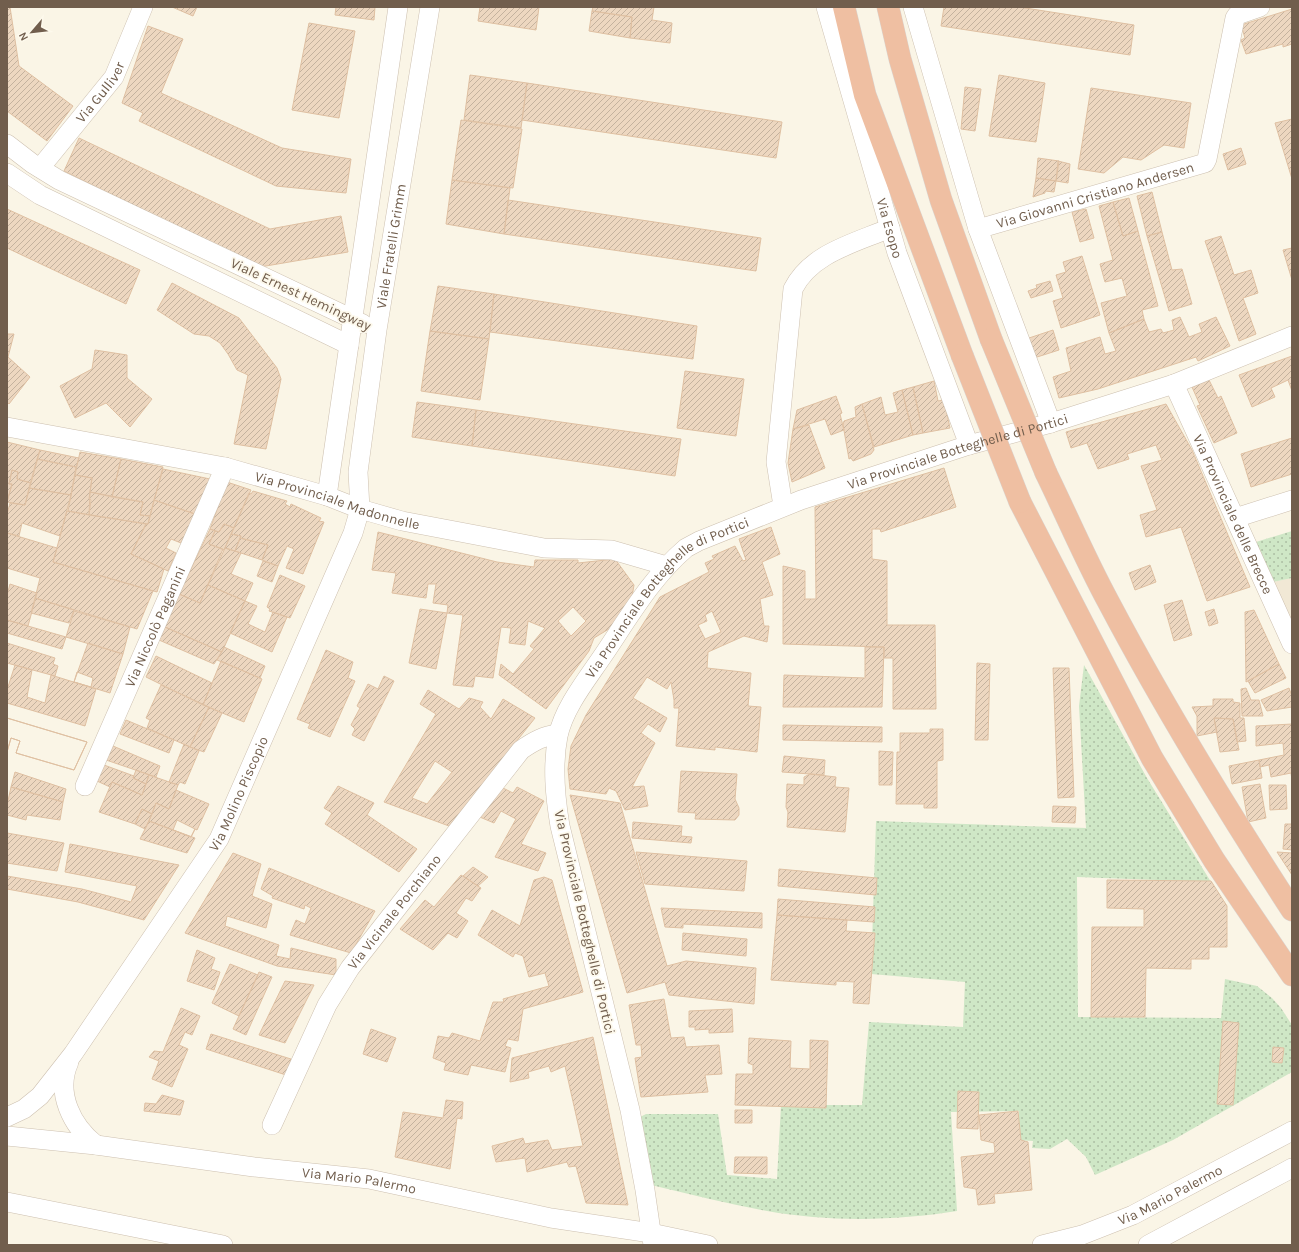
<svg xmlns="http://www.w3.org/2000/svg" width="1299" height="1252" font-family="Karla,sans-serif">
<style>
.residential{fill:#f1e8d5}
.grass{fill:url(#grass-dots)}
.building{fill:url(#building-hatch);stroke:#dfc0a2;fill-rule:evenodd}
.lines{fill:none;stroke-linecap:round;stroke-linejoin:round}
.minor-casing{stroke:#cdc0b0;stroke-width:20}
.highway-casing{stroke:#dad5d1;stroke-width:23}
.minor{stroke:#fff;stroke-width:19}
.highway{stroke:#efbfa2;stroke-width:22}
.highway-bridge-casing{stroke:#dad5d1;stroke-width:23;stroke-linecap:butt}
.highway-bridge{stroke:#efbfa2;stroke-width:22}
.labels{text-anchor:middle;stroke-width:3.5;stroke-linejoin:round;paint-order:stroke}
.street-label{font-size:14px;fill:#715e4d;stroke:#fdf9ec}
</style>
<defs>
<pattern id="grass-dots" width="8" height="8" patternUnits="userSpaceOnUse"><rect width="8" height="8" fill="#cfe7c6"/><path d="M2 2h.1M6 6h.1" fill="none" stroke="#acbea3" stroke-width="1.8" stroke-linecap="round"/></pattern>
<pattern id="building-hatch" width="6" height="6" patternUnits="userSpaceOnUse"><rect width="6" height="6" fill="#edd7c0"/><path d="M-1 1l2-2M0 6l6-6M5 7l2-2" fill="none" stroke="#c4b29e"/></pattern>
</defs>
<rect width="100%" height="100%" fill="#faf5e6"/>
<path class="residential" d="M1292 578V621L1273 582Z"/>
<path class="grass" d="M1292 531V578L1273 582 1256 542Z
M1084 665 1147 778 1211 882 1077 877 1078 1017 1221 1018 1225 979 1257 986 1272 998 1281 1008 1292 1025V1072L1173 1140 1095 1175 1086 1157 1067 1139 1050 1149 1032 1148 1033 1141 1018 1140 1019 1111 951 1112 957 1211C895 1221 829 1222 767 1211 728 1204 690 1194 651 1185L640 1117 646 1114H718L727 1175 777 1179 781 1105H862L869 1022 963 1027 965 982 871 974 876 821 1086 828 1079 706Z"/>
<path class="building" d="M7 7H10L19 66 73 106 47 141 7 111Z
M172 7H197L193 16Z
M336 7H375L374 20 335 15Z
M480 7H539L536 30 478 21Z
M593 7H654L652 20 672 23 670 43 630 38 632 17 592 11Z
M944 7H1019L1134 25 1130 55 941 26Z
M1292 9V44L1283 47V44L1246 54 1241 40 1245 38 1241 25Z
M592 11 632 17 630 38 589 31Z
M309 23 355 31 339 118 292 110Z
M148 26 183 39 161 93 282 148 351 159 346 193 276 186 139 121 143 113 122 103Z
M470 75 527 83 521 128 464 120Z
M999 75 1045 83 1036 142 989 136Z
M527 83 782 122 776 158 522 120Z
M965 87 981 89 975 131 961 129Z
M1091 88 1191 103 1184 148 1164 145 1141 160 1123 157 1104 173 1078 169Z
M1292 119V179L1275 123Z
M461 120 522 129 513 188 452 180Z
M79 138 270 229 341 216 348 252 260 267 64 171Z
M1241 148 1246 164 1228 170 1223 154Z
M1038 158 1059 161 1056 181 1036 178Z
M1058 161 1070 164 1068 183 1056 181Z
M1036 178 1056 181 1054 192 1045 191V193L1033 197Z
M452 180 510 188 504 234 446 224Z
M1152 192 1162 232 1147 236 1137 196Z
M1129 198 1138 231 1123 236 1113 202Z
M508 200 761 238 756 271 504 234Z
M1113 202 1123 236 1138 231 1158 306 1142 310 1144 319 1109 333 1101 303 1127 296 1122 278 1105 282 1100 264 1113 260 1099 206Z
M7 209 140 270 126 304 7 248Z
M1086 209 1094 238 1080 242 1072 212Z
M1162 232 1172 270 1182 269 1192 304 1169 311 1147 236Z
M1221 236 1234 275 1251 270 1258 293 1243 298 1256 334 1239 341 1205 241Z
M1292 248V280L1283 250Z
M1082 256 1100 315 1061 328 1053 301 1063 298 1056 275 1066 272 1063 262Z
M1050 281 1053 291 1031 298 1028 291 1037 288 1036 285Z
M172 283 239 318 277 368 281 379 266 449 234 444 248 375 237 370 228 354 220 343 209 336 194 334 157 310Z
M438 286 494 294 489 339 430 331Z
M494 294 697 326 693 359 490 332Z
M1180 317 1189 337 1202 332 1199 324 1216 317 1230 346 1198 361 1196 357 1098 389 1059 398 1053 377 1071 371 1066 348 1100 337 1105 354 1116 351 1109 333 1144 319 1149 332 1161 329 1163 333 1174 330 1172 320Z
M1053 330 1059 350 1034 358 1026 339Z
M430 331 489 339 480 400 421 391Z
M7 334H14L8 357 30 377 9 404 7 402Z
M95 350 127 355V378L152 399 130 427 106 403 75 418 60 386 92 369Z
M1292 356V391L1288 380 1271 388 1275 397 1252 407 1239 375Z
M685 371 744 379 736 436 677 428Z
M1209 380 1218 398 1221 396 1237 433 1214 443 1197 406 1200 405 1192 387Z
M934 381 938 401 944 400 950 428 923 433 913 387Z
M913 387 923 433 913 435 902 390Z
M902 390 913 435 874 447 862 404 881 397 885 415 898 412 893 393Z
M836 396 842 413 840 414 844 430 831 435 825 419 793 429 797 410Z
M417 402 476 410 472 446 412 437Z
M862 404 874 450 871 454 853 461 851 458 849 459 843 425 844 421 856 417 855 407Z
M1166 404 1192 450 1250 587 1207 601 1181 527 1146 537 1140 515 1157 510 1141 466 1162 460 1156 445 1127 454 1129 459 1098 469 1087 443 1071 448 1066 432Z
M476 410 681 439 675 476 472 446Z
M809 425 825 468 792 482 788 463 793 429Z
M1292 438V474L1251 487 1241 454Z
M7 442 40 450 31 483 17 479 18 472 12 470 9 484H12L7 502Z
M40 450 79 458 76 467 37 459Z
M80 452 121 459 112 497 90 492 92 478 75 475Z
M37 459 76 467 71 495 29 488Z
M121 459 163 467 150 516 140 515 143 502 112 497Z
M944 468 956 507 881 532 880 529H872V559L887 561V625H935L936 709H893V658H884V647L783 644V566L805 571V599H816L815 507Z
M163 469 210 479 195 514 154 500Z
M12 470 18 472 17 479 31 483 25 505 7 502 12 484H9Z
M75 475 92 478 89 499 91 500 89 515 68 511Z
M227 482 251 490 234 528 224 524 219 532 210 529Z
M29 488 71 495 60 536 22 523 19 536 7 533V514L10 503 25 505Z
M253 491 287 501 285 504 290 507 291 504 321 518 319 521 324 522 303 574 286 568 294 549 287 546 278 566 262 560 268 545 240 538 241 536 231 534 249 493 251 494Z
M90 492 143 502 140 515 150 516 148 524 89 515Z
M154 500 195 514 181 543 171 539 166 548 176 553 168 571 131 554 146 524H148Z
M67 511 146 524 131 554 164 569 157 592 53 562Z
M224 524 234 528 224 550 209 544 215 531 219 532Z
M771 527 780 554 762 562 773 595 760 599 764 626H769L767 642 744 636 708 652 707 668 751 673 748 706 761 707 757 752 715 747V750L676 746 679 708H674V700L671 682 667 689 647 677 633 698 667 718 660 732 648 724 641 733 655 743 632 787 644 786 648 806 625 810 616 791 609 788 606 794 570 789 568 769 571 746 586 715 660 597 709 572 705 563 714 559 712 556 735 546 743 561 746 560 739 539ZM712 611 721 632 705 639 698 625 707 621 705 615Z
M210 529 215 531 209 544 223 549 200 603 179 594Z
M378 532 497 562 534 567 535 560H578V563L615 559 634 585 631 603 617 624 594 638 589 651 546 709 499 675 501 664 513 674 534 649 530 646 545 628 528 621 525 645 509 643 511 628 501 627 493 678 475 676 473 687 453 685 463 615 447 613 448 605 433 603 436 584H428L426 598 392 593 396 573 372 570ZM573 607 586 621 571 636 558 621Z
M7 533 57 548 53 562 153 591 137 629 35 598 40 578 7 568Z
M231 534 241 536 235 551 225 548Z
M240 538 268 545 262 560 235 551Z
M225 548 241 553 231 574 253 583 245 601 208 585Z
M263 561 278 566 272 582 257 576Z
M1150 565 1156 582 1135 590 1129 573Z
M280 575 305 586 290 618 269 611 270 609 267 607Z
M10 584 37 593 28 626 7 620V595Z
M208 585 245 601 222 652 165 627 179 594 200 603Z
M35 598 74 610 69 623 31 613Z
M1182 600 1192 635 1174 641 1164 605Z
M245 601 257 606 248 624 265 632 273 612 287 617 272 652 230 633Z
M420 609 447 613 436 669 409 663Z
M1214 609 1218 623 1209 626 1205 612Z
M1254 610 1279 664 1246 682 1245 612Z
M74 611 130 627 123 654 66 637Z
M7 620 66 637 62 649 7 633Z
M165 627 222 652 214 664 159 640Z
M7 643 55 658 53 664 58 666 55 676 7 663Z
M88 643 123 654 110 693 74 682Z
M224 647 265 666 260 678 217 660Z
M865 647H884L882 707H783L784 675 865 678Z
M326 650 353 662 348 678 355 681 330 737 308 728 310 724 297 719Z
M156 656 212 683 203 705 146 677Z
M221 661 262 679 244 722 203 705Z
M977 663 990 664 988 740H975Z
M1279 664 1286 678 1255 693 1248 681Z
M15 665 32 670 27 697 45 703 51 675 96 689 85 726 7 703V690Z
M1053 668H1069L1074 797 1058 798Z
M77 672 93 678 91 687 74 682Z
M384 676 394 681 364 741 352 735 355 729 351 725 360 708 357 706 368 684 378 689Z
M161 685 209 707 190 747 147 728 150 720 146 718Z
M1246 688 1251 700H1259L1263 716H1242L1241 689Z
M1289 688 1292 696V707L1267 711 1261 700Z
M428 690 459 709 469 698 483 702 480 707 491 719 503 699 535 718 449 826 384 802 436 714 420 704ZM435 761 452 772 427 804 412 798Z
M1213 699H1233V702L1240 703V718H1244L1246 741 1237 742 1233 719 1214 718 1217 732 1197 736V716L1192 707 1213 706Z
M209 707 222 713 204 752 190 747Z
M7 718 87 742 74 770 16 753 20 741 11 738 7 752Z
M7 718 87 742 74 770 16 753 20 741 11 738 7 752Z
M1214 718 1233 719 1239 750 1220 752Z
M126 720 174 740 169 753 120 734Z
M1292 724V780L1291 773 1271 777 1269 765 1260 767 1259 760 1284 755 1283 743 1256 746V726Z
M783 725 882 727V742L783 740Z
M930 729H943V760L937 761V808H924V804H896L897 752H900V733H930Z
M184 744 199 751 185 784 180 782 178 785 169 782Z
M113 746 160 766 156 777 106 760Z
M879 751 893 752 892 785H879Z
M784 756 825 760 824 775 782 772Z
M1259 760 1262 778 1232 784 1229 766Z
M104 765 134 776 133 778 146 784 142 795 112 782 110 787 97 781Z
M136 770 149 775 146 784 133 778Z
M681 771 737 774 735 799 739 808V815L735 820 695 819 696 813 678 812Z
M15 772 66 789 63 802 11 787Z
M810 774 836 777 835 787 849 788 845 832 787 827 788 812 786 807 787 784 804 785V777Z
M149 775 178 785 169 809 156 803 152 814 142 809 135 824 99 812 112 782 142 795Z
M1260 784 1266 818 1248 822 1242 787Z
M1269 785H1286L1287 809 1270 810Z
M338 786 374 803 367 815 417 849 399 872 325 824 332 813 324 808Z
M499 786 513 793 517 787 544 801 521 844 546 853 538 871 495 857 516 819 501 811 494 823 475 815 487 799 493 802Z
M11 787 63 802 60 820 27 815 26 820 7 815V805Z
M176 790 209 804 197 830 195 829 191 837 149 821 156 803 169 809Z
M570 795 620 803 667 966 686 961 756 968 754 1004 669 995 665 982 627 993Z
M1053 806 1076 807 1075 823 1052 822Z
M142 809 152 814 145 829 135 824Z
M177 820 195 829 191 837 173 830Z
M149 821 195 838 187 853 140 839Z
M633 822 682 826 681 836 692 837 691 843 632 838Z
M1285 824H1292V850L1283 849Z
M7 833 64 843 57 871 7 863Z
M70 844 179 865 144 920 78 902 7 889V876L82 889 131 902 137 886 65 872Z
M636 852 747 861 744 891 645 884Z
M1277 852 1292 853V875Z
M233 853 261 864 252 896 272 904 266 928 227 916 225 926 279 945 276 956 290 959 291 948 336 959V975L277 966 185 933Z
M473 867 488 877 478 886 463 876Z
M269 868 375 911 351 953 290 935 296 920 305 924 311 908 305 905 304 909 272 898 273 896 261 889Z
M779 869 877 878 876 895 778 886Z
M461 875 481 888 472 901 466 898 456 913 468 921 457 938 448 933 433 950 400 929 425 900 434 907Z
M544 877 552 880 583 992 523 1009 518 1041 508 1039 505 1046 511 1048 505 1072 471 1065 468 1075 444 1070 446 1063 433 1058 438 1036 449 1038 452 1033 480 1041 493 1002H504L503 999 549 986 545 973 529 977 523 956 515 953 513 957 478 935 492 910 520 926 534 880Z
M1107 880 1211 881 1227 906V947H1209V959H1191V969L1146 968 1145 1017H1091L1092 927H1144V909L1107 908Z
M778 899 875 907 874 922 777 915Z
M661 908 762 913V928L683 924V928L665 927Z
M777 915 847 920 846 931 875 933 869 1004 853 1003 854 982 836 981V985L771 980Z
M683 933 747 939 746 956 682 950Z
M197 950 215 958 211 969 220 972 214 990 187 981Z
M230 964 258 975 239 1016 212 1003Z
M259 972 272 977 246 1035 233 1029Z
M285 981 314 985 285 1043 259 1035Z
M664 999 671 1038 684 1037 686 1047 719 1045 722 1074 705 1075 708 1092 641 1097 635 1058 642 1057 641 1045H636L629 1005Z
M181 1008 200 1016 192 1035 185 1032 179 1045 188 1049 172 1087 152 1079 159 1061 149 1057 154 1051 163 1052Z
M732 1009 733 1032 709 1033V1029L695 1030V1027H689V1011Z
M1223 1021 1239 1023 1233 1105 1217 1104Z
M371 1029 396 1038 387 1062 363 1054Z
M211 1034 291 1059 286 1075 206 1049Z
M593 1037 628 1205 586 1203 576 1166 569 1167 567 1162 527 1172 525 1158 496 1162 492 1146 523 1138 525 1144 548 1140 552 1150 583 1146 565 1066 551 1072 549 1066 528 1072 529 1078 510 1082 512 1058Z
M749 1038 791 1041 790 1068 810 1069V1040L828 1041 826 1108 735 1105 736 1074H753V1065L748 1063Z
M1273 1047 1284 1048 1282 1063 1272 1062Z
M958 1091 979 1092 978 1129 957 1128Z
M162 1095 184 1101 180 1115 144 1111 145 1103 156 1104Z
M446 1100 463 1102 462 1119 457 1118 450 1169 395 1157 403 1112 443 1118Z
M735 1110H752V1123H735Z
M1018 1111 1021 1140 1028 1142 1032 1190 994 1194 995 1203 978 1205 976 1189 964 1187 961 1157 995 1153 994 1143 981 1140 979 1115Z
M735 1157H767V1174L734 1173Z"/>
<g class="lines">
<g class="minor-casing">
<g id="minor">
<path id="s1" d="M826 7 897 253 969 445"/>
<path d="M913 7 978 229 1051 423"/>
<path d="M7 144 33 164 59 180 363 324"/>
<path id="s2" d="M40 168 114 77 143 7"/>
<path d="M7 173 40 195 349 345"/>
<path id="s3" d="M978 229 1205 163 1207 159 1235 18 1237 15 1260 7"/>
<path id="s4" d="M1174 384 1292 644"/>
<path id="s5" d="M7 427 225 467 327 496 360 509 402 521 544 548 612 550 667 566"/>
<path d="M327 496 398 7"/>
<path d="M783 506 776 462 793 289C811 253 855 243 890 228"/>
<path d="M1235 518 1292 500"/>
<path id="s6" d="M85 786 225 467"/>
<path d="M69 1062C55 1093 72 1126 96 1145"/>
<path id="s7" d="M7 1117 24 1109 40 1096 73 1054 219 839 353 533 360 509 358 472 377 330 430 7"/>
<path id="s8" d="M272 1125 327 1005 350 968 521 750C534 741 543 736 558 734"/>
<path id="s9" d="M7 1136 96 1145 254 1167 369 1179 551 1218 651 1233 708 1245"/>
<path d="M7 1202 223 1245"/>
<path id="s10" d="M653 1245 645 1190 630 1110 560 826C555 796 552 766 558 736 564 707 588 678 604 654 629 617 652 577 686 548L699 541 801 500 969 445 1051 423 1174 384 1292 336"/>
<path id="s11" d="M1042 1245 1082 1235 1133 1215 1292 1131"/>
<path d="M1148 1245 1292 1168"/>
</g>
</g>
<g class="highway-casing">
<path id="highway" d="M844 7 865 95 962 355
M888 7 900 59 941 200 991 339
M1046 473C1067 516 1086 561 1109 603 1165 709 1227 810 1292 910
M1020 502 1152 758 1214 860 1292 975"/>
</g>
<use href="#minor" class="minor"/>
<use href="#highway" class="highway"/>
<g class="highway-bridge-casing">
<path id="highway-bridge" d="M991 339 1046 473
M962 355 1020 502"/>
</g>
<use href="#highway-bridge" class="highway-bridge"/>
</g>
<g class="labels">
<g class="street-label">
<text dy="5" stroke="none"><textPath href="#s2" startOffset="97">Via Gulliver</textPath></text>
<text dy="5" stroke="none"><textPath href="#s3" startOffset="122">Via Giovanni Cristiano Andersen</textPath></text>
<text dy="5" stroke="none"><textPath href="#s1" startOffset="230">Via Esopo</textPath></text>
<text dy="5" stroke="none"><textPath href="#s7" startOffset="977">Viale Fratelli Grimm</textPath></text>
<text transform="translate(301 294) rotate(25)" y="5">Viale Ernest Hemingway</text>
<text dy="5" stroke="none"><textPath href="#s10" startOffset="1038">Via Provinciale Botteghelle di Portici</textPath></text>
<text dy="5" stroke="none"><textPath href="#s5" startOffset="339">Via Provinciale Madonnelle</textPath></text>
<text dy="5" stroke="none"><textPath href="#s4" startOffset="143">Via Provinciale delle Brecce</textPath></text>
<text dy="5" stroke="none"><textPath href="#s10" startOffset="702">Via Provinciale Botteghelle di Portici</textPath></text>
<text dy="5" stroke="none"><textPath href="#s6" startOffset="174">Via Niccolò Paganini</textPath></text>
<text dy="5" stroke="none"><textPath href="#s7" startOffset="402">Via Molino Piscopio</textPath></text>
<text dy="5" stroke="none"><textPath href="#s8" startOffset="247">Via Vicinale Porchiano</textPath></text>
<text transform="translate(585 922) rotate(77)" y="5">Via Provinciale Botteghelle di Portici</text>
<text dy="5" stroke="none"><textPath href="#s9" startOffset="355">Via Mario Palermo</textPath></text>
<text dy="5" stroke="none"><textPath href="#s11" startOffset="138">Via Mario Palermo</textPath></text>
</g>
</g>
<rect width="1299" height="1252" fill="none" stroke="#715e4d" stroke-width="16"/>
<g transform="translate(32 32) rotate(242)" stroke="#fdf9ec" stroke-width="3" paint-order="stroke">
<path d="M0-3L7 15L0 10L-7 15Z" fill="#715e4d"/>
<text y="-6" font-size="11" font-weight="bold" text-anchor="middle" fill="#715e4d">N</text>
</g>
</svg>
